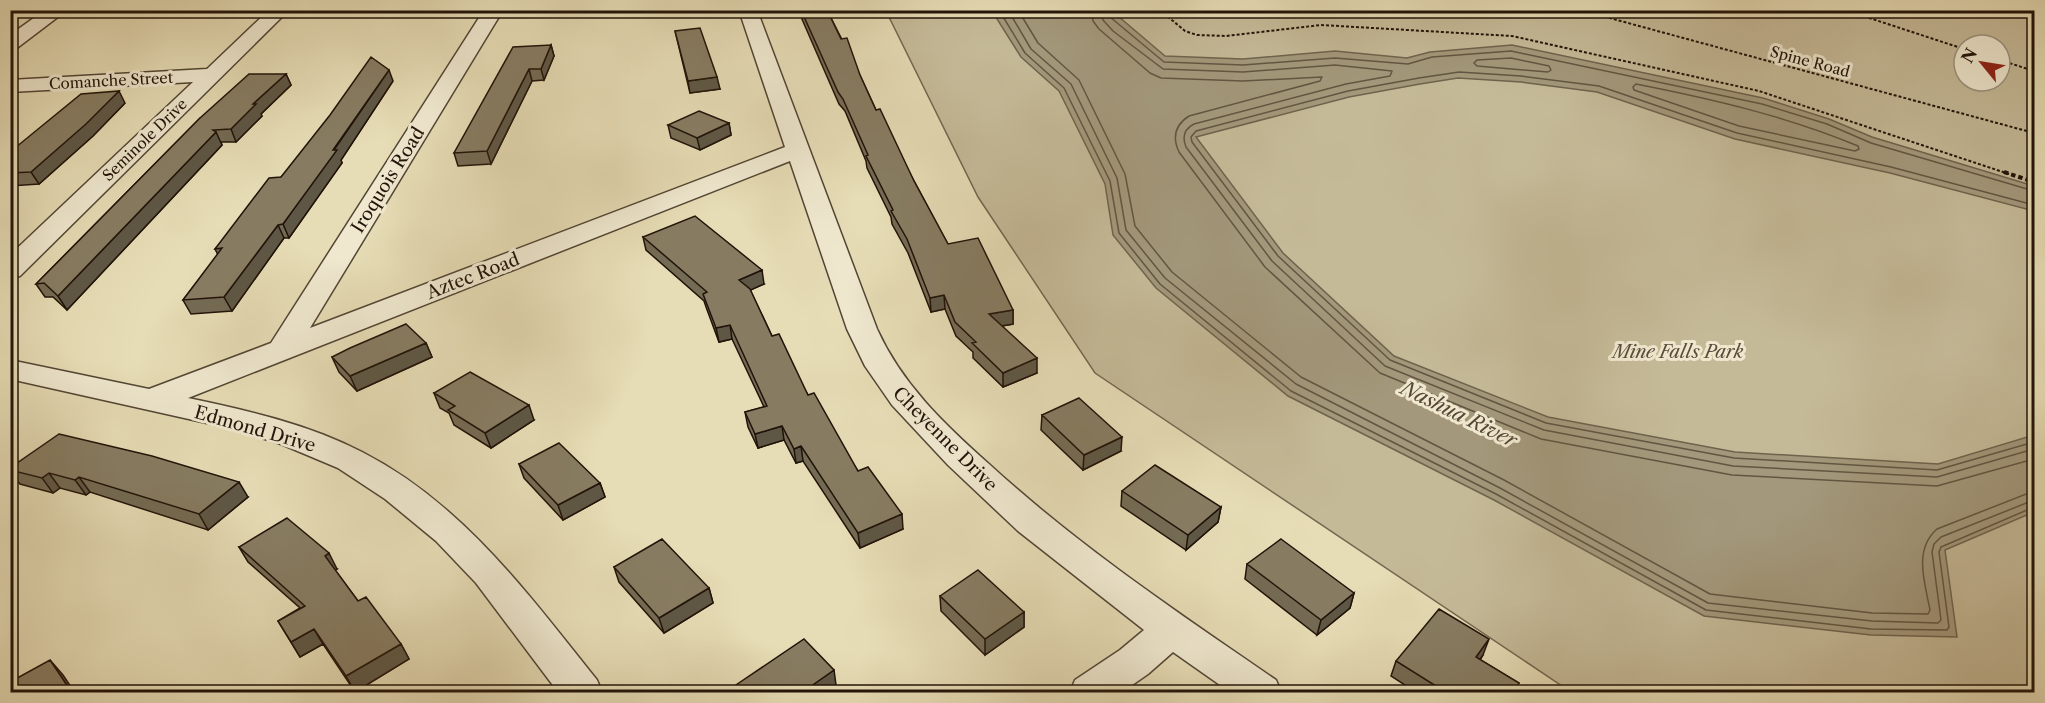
<svg xmlns="http://www.w3.org/2000/svg" width="2045" height="703" font-family="'Libre Caslon Text',serif">
<style>
.green{fill:#c5ba98;stroke:#736650;stroke-width:1.5;fill-rule:evenodd}
.water{fill:#a3987b;stroke:#6f634d;stroke-width:1.5}
.lines{fill:none;stroke-linecap:round;stroke-linejoin:round}
.shore{stroke:#625642;stroke-width:1.5}
.minor-casing{stroke:#524534;stroke-width:3}
.path-far1{stroke:#211309;stroke-width:2;stroke-dasharray:3 2;stroke-linecap:butt}
.path{stroke:#211309;stroke-width:4;stroke-dasharray:4.5 3;stroke-linecap:butt}
.minor{fill:#efe8cf;fill-rule:evenodd}
.wall{fill:#746b54;stroke:#211309;stroke-width:1.5}
.shaded-wall{fill:#5e5745;stroke:#211309;stroke-width:1.5}
.building{fill:#877c62;stroke:#211309;stroke-width:1.5}
.labels{text-anchor:middle;stroke-width:6;stroke-linejoin:round;paint-order:stroke}
.far-street-label{font-size:15px;fill:#211309;stroke:#efe8cf}
.street-label{font-size:18px;fill:#211309;stroke:#efe8cf}
.park-label{font-size:18px;font-style:italic;fill:#5a4d3b;stroke:#efe8cf}
.water-label{font-size:20px;font-style:italic;fill:#554837;stroke:#efe8cf}
</style>
<rect width="100%" height="100%" fill="#e6dcb5"/>
<filter id="stains"><feTurbulence type="fractalNoise" baseFrequency=".00333" numOctaves="4"/><feColorMatrix values="0 0 0 0 .2 0 0 0 0 .09 0 0 0 0 .02 0 0 0 .5 -.17"/></filter>
<radialGradient id="worn" r=".72"><stop offset=".6" stop-color="#630" stop-opacity="0"/><stop offset="1" stop-color="#630" stop-opacity=".3"/></radialGradient>
<path class="green" d="M886 11H2034V692H1571L1095 373 978 197ZM1964 45H2000V81H1964Z"/>
<path class="water" d="M992 11H1112L1165 56 1243 59 1335 51 1407 58 1430 52 1512 45 1763 98 1829 119 1872 137 2034 186V211L1890 173 1735 139 1597 92 1521 82 1458 78 1420 84 1349 97 1196 137 1283 253 1394 356 1548 417 1735 452 1938 464 2034 435V512L1945 550 1957 637 1871 635 1704 616 1494 500 1288 396 1156 288 1113 235 1105 184 1059 91 1021 57Z"/>
<g class="lines">
<path class="shore" d="M999 10 1025 53 1064 88 1110 181 1119 233 1160 284 1291 391 1496 494 1706 610 1871 629 1947 630 1949 627 1939 552 1941 547 2034 507
M1008 10 1031 49 1071 84 1117 178 1126 230 1165 278 1296 384 1500 488 1708 603 1872 621 1938 623 1941 620 1932 552 1934 544 1941 537 2034 500
M1018 10 1038 43 1079 80 1125 174 1135 226 1172 272 1301 377 1504 480 1710 594 1872 613 1928 614 1930 610C1925 583 1913 550 1937 529L2034 491
M1092 10 1093 21 1099 29 1150 73 1161 78 1243 81 1322 77 1320 81 1189 116C1175 125 1172 137 1179 152L1265 267 1380 373 1541 439 1732 475 1937 486 2034 459
M1101 10 1103 20 1113 31 1163 69 1243 72 1335 65 1392 71 1390 76 1346 84 1194 124C1184 129 1182 137 1186 147L1272 261 1385 366 1544 430 1733 466 1937 477 2034 449
M1108 10 1110 17 1164 62 1243 65 1335 58 1408 64 1432 57 1511 51 1762 104 1827 124 1871 143 2034 191
M1511 58 1549 66 1551 70 1548 72 1477 66 1474 63 1477 60Z
M1636 84C1712 99 1786 116 1858 146L1859 149 1855 151 1739 126 1634 90 1633 87Z
M2034 205 1891 167 1737 133 1599 86 1521 76 1459 72 1419 78 1348 91 1196 131 1191 137 1192 142 1278 256 1390 360 1546 423 1734 458 1937 470 2034 442"/>
<g class="minor-casing">
<path id="minor" d="M45 10H67L17 48 10 50V35Z
M269 10H289L20 276 10 278V255L193 82 10 92V80L207 69Z
M484 10H503L310 328 785 147 739 10H757L877 329C902 384 944 424 989 464 1077 545 1177 612 1276 680L1281 692H1230L1173 652 1148 674 1122 692H1070L1075 680 1120 650 1144 630 1018 531 948 465 892 405 865 366 847 329 790 161 188 398C246 410 308 424 362 452 462 503 528 594 597 680L602 692H558L476 583 436 541 385 499 338 468 281 444 229 428 10 379V360L149 389 271 343Z"/>
</g>
<path class="path-far1" d="M1160 10 1185 31 1197 35 1226 36 1321 25 1512 36 1759 91 2009 174
M1580 10 2034 133
M1845 10 1964 49
M2000 60 2034 71"/>
<path class="path" d="M2004 172 2034 182"/>
<use href="#minor" class="minor"/>
</g>
<path class="wall" d="M798 10H827L860 75 876 110 948 244 1013 310V324L1002 326 1037 373 1003 387 973 358V352L956 336 945 309 931 312 908 253 892 224 891 217 867 168 866 161 845 111 839 104Z
M675 31 720 89 690 93Z
M551 45 554 56 544 80 532 81 491 164 458 166 454 153Z
M286 74 291 85 261 114 262 116 236 142H221L222 145 67 310 53 297H45L36 284 200 118Z
M393 81 341 160 342 163 289 238H284L232 311 191 314 183 300 218 255 215 249 281 177Z
M125 103 93 136 39 184 10 186V152Z
M729 123 731 135 700 150 671 138 668 125Z
M643 237 764 284 750 290 772 336 808 395 858 471 903 529 860 548 803 461 796 463 784 440 758 448 748 427 745 412 764 407 732 339 719 342 706 307 704 301 646 250Z
M426 343 432 357 357 391 339 372 332 357Z
M434 393 534 420 491 448 454 425 449 413 440 408Z
M1042 415 1121 451 1083 470 1041 430Z
M519 464 600 483 605 497 563 520 524 478Z
M10 468 248 497 208 530 90 492 86 495 60 488 53 493 20 484 10 472Z
M1122 491 1221 507 1218 522 1186 550 1121 506Z
M239 547 337 569 335 570 358 601 401 644 409 659 355 692 323 644 300 657 278 621 300 608 248 562Z
M1247 564 1354 593 1350 608 1317 635 1245 579Z
M614 567 709 588 713 603 664 633 619 582Z
M940 596 1024 612V627L985 655 941 611Z
M1483 655 1480 660 1519 683 1517 687 1525 693H1417L1391 676 1396 661Z"/>
<path class="shaded-wall" d="M551 45 554 56 544 80 541 69Z
M529 69 532 81 491 164 487 151Z
M389 70 393 81 341 160 342 163 289 238 283 224Z
M286 74 291 85 261 114 262 116 236 142 231 129 253 104Z
M717 77 720 89 690 93 688 81Z
M119 91 125 103 93 136 39 184 31 172Z
M729 123 731 135 700 150 697 138Z
M216 132 222 145 67 310 58 296Z
M278 225 284 238 232 311 224 297Z
M762 270 764 284 742 294 739 280Z
M944 295 945 309 931 312 930 298Z
M1013 310V324L989 328V314Z
M730 325 732 339 719 342 716 328Z
M426 343 432 357 357 391 350 376Z
M1037 358V373L1003 387V373Z
M529 405 534 420 491 448 485 433Z
M782 426 784 440 758 448 755 434Z
M1122 437 1121 451 1083 470 1084 455Z
M801 446 803 461 796 463 794 449Z
M49 473 60 488 53 493 42 478Z
M79 477 90 492 86 495 75 480Z
M239 482 248 497 208 530 199 514Z
M600 483 605 497 563 520 558 505Z
M1221 507 1218 522 1186 550 1188 535Z
M902 514 903 529 860 548 858 533Z
M329 553 337 569 334 571 325 556Z
M709 588 713 603 664 633 659 618Z
M1354 593 1350 608 1317 635 1321 620Z
M1024 612V627L985 655V639Z
M314 629 323 644 300 657 291 642Z
M1489 639 1483 655 1470 673 1476 657Z
M401 644 409 659 355 692 346 676Z
M50 660 63 675 75 693 68 687Z
M834 670 836 685 826 693H808L807 689Z"/>
<path class="building" d="M801 10H827L841 39 847 38 860 75 876 110 880 109 914 181 948 244 978 238 1013 310 989 314 1037 358 1003 373 972 343 976 342 955 322 944 295 930 298 907 239 891 211 893 210 866 156 868 155 843 99 838 92Z
M700 28 717 77 688 81 675 31Z
M551 45 541 69H529L487 151 454 153 513 47Z
M371 57 389 70 333 150H337L283 224 278 225 224 297 183 300 222 248 215 249 269 178 281 177 330 115Z
M249 74H286L253 104H256L231 129 213 130 216 132 58 296 44 283 36 284 200 118Z
M119 91 86 124 31 172 10 173V152L81 94Z
M699 111 729 123 697 138 668 125Z
M695 216 762 270 739 280 750 289 772 336 779 334 808 395 814 393 858 471 868 467 902 514 858 533 801 446 794 449 782 426 755 434 745 412 767 406 730 325 716 328 703 294 707 292 643 237Z
M406 324 426 343 350 376 332 357 350 348Z
M470 372 529 405 485 433 448 410 455 406 434 393Z
M1079 398 1122 437 1084 455 1042 415Z
M59 434 152 456 239 482 199 514 79 477 75 480 49 473 42 478 10 470V468Z
M559 443 600 483 558 505 519 464Z
M1155 465 1221 507 1188 535 1122 491Z
M287 518 329 553 325 556 358 601 366 597 401 644 346 676 314 629 291 642 278 621 305 606 239 547Z
M662 539 709 588 659 618 614 567Z
M1281 539 1354 593 1321 620 1247 564Z
M978 570 1024 612 985 639 940 596Z
M1439 609 1489 639 1476 657 1519 683 1517 687 1525 693H1447L1396 661Z
M804 639 834 670 807 689 811 693H729L727 691Z
M50 660 68 687 73 686 78 693H10V682Z"/>
<g class="labels">
<g class="far-street-label">
<text transform="translate(1810 62) rotate(15)" y="5">Spine Road</text>
<text transform="translate(111 81) rotate(-3)" y="5">Comanche Street</text>
<text transform="translate(145 140) rotate(-44)" y="5">Seminole Drive</text>
</g>
<g class="street-label">
<text transform="translate(388 180) rotate(-58)" y="6">Iroquois Road</text>
<text transform="translate(473 276) rotate(-21)" y="6">Aztec Road</text>
<text transform="translate(255 429) rotate(16)" y="6">Edmond Drive</text>
<text transform="translate(945 439) rotate(45)" y="6">Cheyenne Drive</text>
</g>
<g class="park-label">
<text x="1678" y="358">Mine Falls Park</text>
</g>
<g class="water-label">
<text transform="translate(1459 414) rotate(26)" y="7">Nashua River</text>
</g>
</g>
<rect width="2045" height="703" fill="none" stroke="#e6dcb5" stroke-width="36"/>
<rect x="12" y="12" width="2021" height="679" fill="none" stroke="#211309" stroke-width="3"/>
<rect x="18" y="18" width="2009" height="667" fill="none" stroke="#211309" stroke-width="1.5"/>
<g transform="translate(1982 63) rotate(300)"><circle r="28" fill="#efe8cf" stroke="#9d9380" stroke-width="1.5"/>
<path d="M0-4.5L10 22L0 15L-10 22Z" fill="#8f2418"/>
<text y="-9" font-size="16" font-weight="bold" text-anchor="middle" fill="#211309">N</text>
</g>
<rect width="100%" height="100%" filter="url(#stains)"/>
<rect width="100%" height="100%" fill="url(#worn)"/>
</svg>
